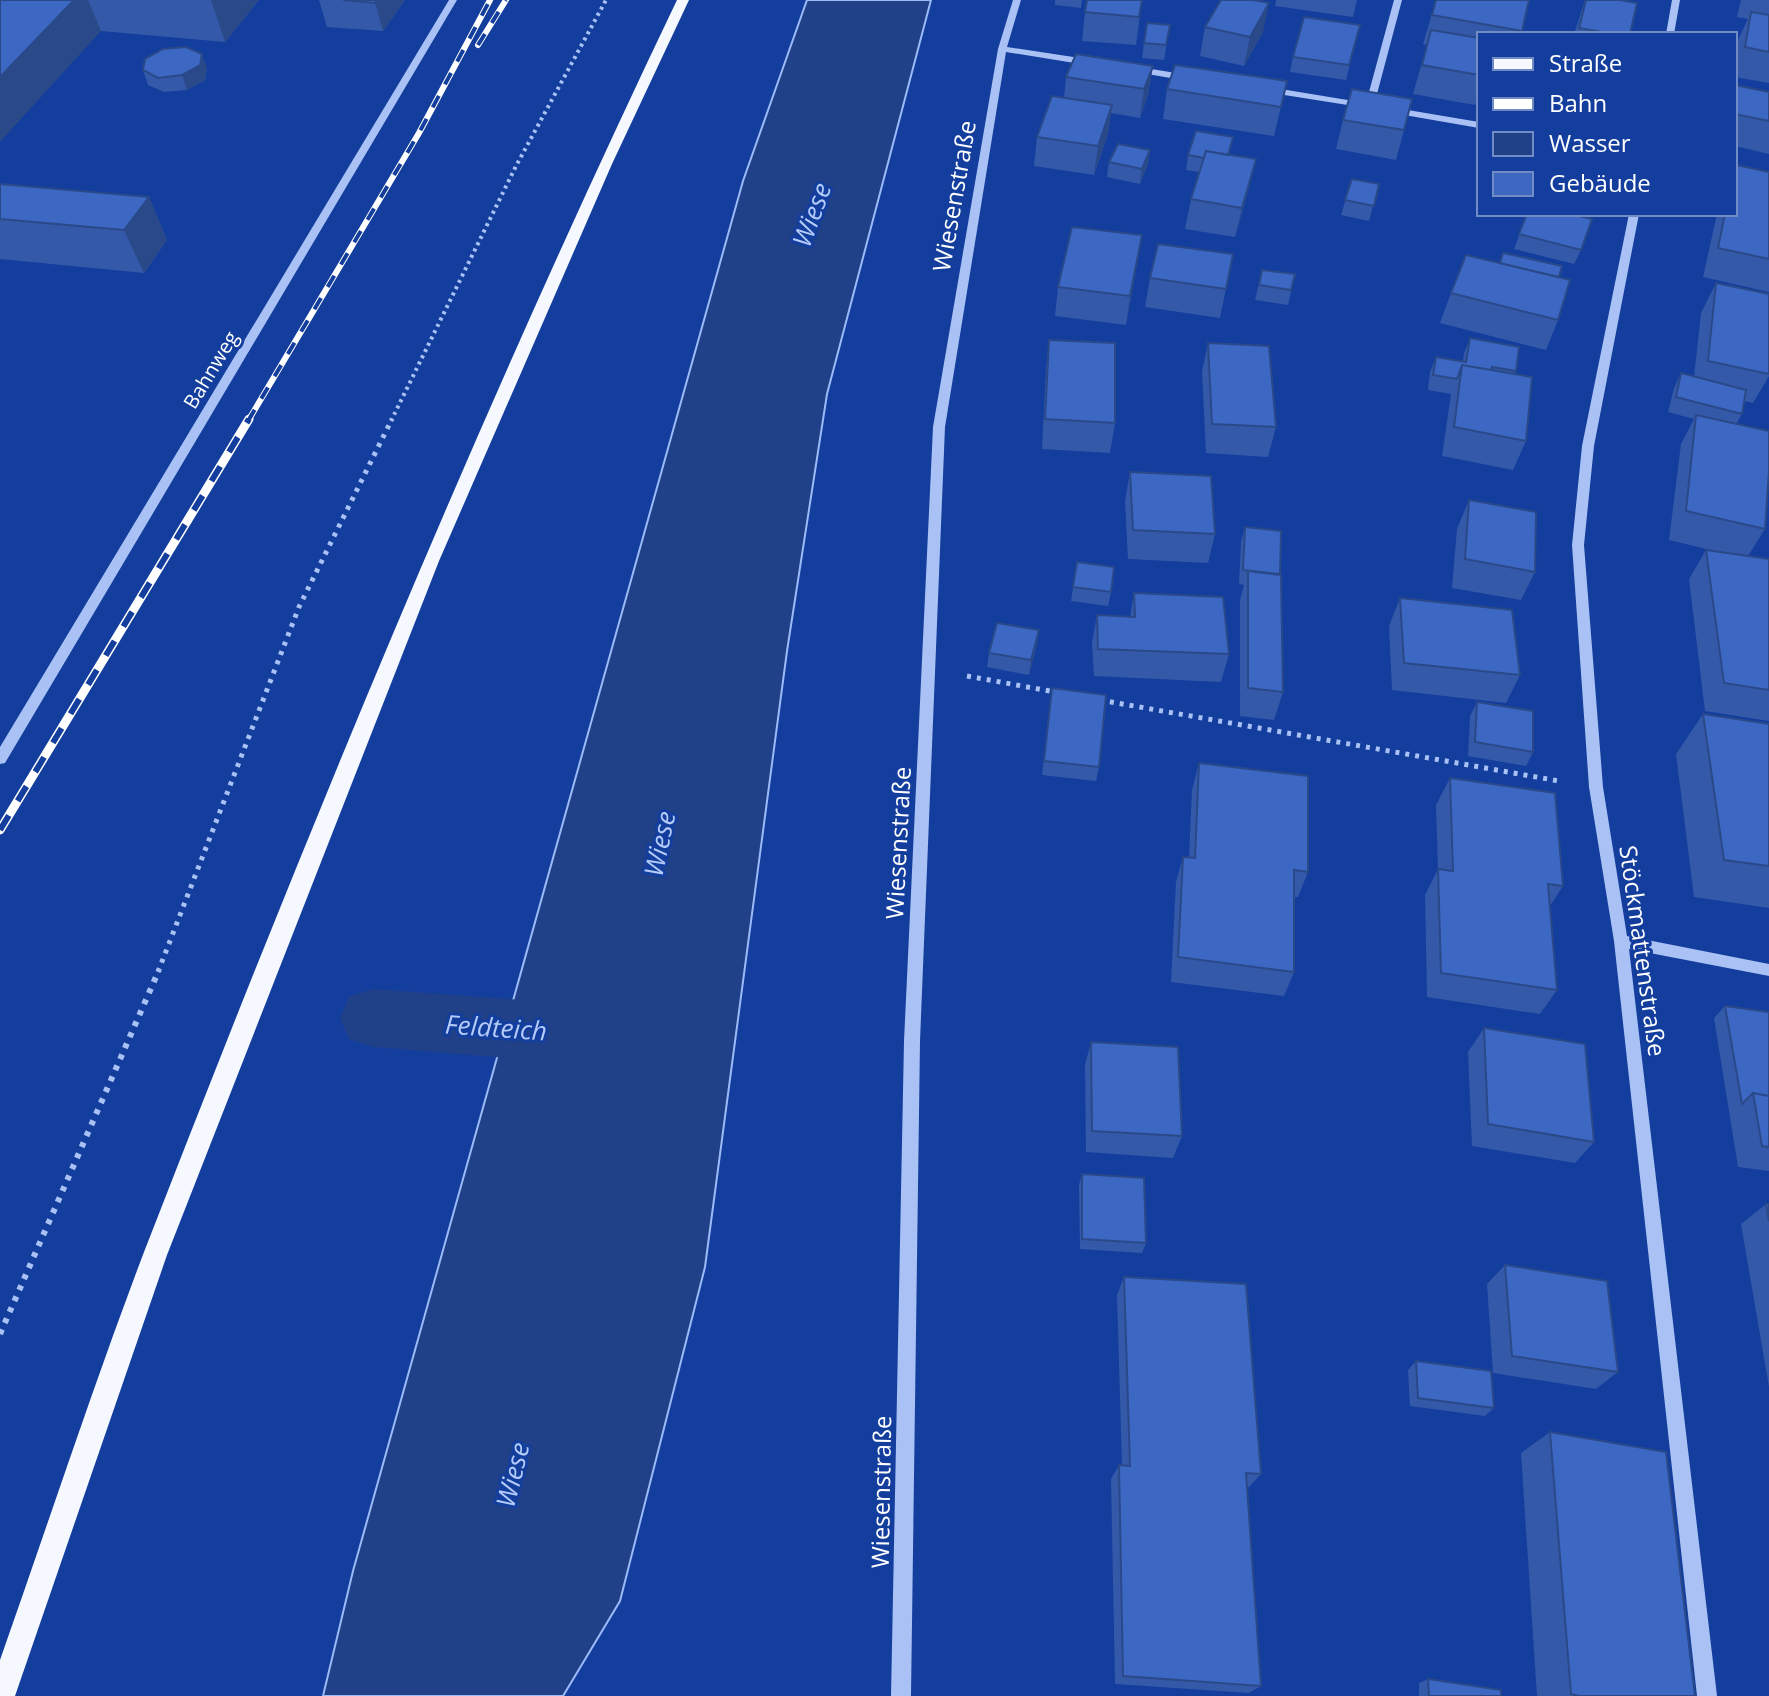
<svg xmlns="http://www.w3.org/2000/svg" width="1769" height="1696" font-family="'Open Sans',sans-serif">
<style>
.water{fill:#204088;stroke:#9bbaf7;stroke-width:2}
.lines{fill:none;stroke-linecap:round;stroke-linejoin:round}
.canal{fill:#204088;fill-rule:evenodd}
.path-far2{stroke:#a9c1f4;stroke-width:4;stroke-dasharray:3 4;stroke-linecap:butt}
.path-far1{stroke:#a9c1f4;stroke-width:5;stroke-dasharray:4 6;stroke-linecap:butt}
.path{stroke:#a9c1f4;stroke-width:6;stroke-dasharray:5 7;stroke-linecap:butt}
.minor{fill:#a9c1f4;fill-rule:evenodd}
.major{fill:#f6f8ff;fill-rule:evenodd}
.rail-far1-casing{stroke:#fff;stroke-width:6}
.rail-casing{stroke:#fff;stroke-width:9}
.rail-far1{stroke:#133e9d;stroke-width:4;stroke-dasharray:13;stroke-linecap:butt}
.rail{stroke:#133e9d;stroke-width:6;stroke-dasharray:17;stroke-linecap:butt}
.wall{fill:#3459a9}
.shaded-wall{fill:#2a4989}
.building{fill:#3c68c4;stroke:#2a4989;stroke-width:2}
.labels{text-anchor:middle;stroke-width:6;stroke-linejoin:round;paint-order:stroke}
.far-street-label{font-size:20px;fill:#fff;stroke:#133e9d}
.street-label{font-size:24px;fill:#fff;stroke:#133e9d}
.water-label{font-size:26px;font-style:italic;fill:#b5ccfa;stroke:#133e9d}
</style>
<rect width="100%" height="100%" fill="#133e9d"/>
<path class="water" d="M807 0H931L827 394 787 651 705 1267 620 1601 563 1696H323L353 1571 743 181Z"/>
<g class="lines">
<path class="canal" d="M373 989 591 1005 615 1014 625 1035 615 1056 591 1065 373 1047 349 1039 340 1018 349 997Z"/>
<path class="path-far2" d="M391 421 516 166 606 0"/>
<path class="path-far1" d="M967 676 1055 692
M1100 700 1559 781
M158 972 299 607 392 419"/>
<path class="path" d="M0 1334 159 970"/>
<path class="minor" d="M449 0H457L5 763 0 764V747Z
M1013 0H1021L1007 47 1093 60 1097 63 1093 66 1006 52 945 427 920 1041 911 1696H891L904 1041 933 427 998 49Z
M1394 0H1402L1373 109 1265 92 1263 90 1268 87 1366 103Z
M1672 0H1680L1674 34H1666Z
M1133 66 1188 75 1193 78 1188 81 1130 71 1128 69Z
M1390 107 1479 122V128L1387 112 1385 110Z
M1629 214H1639L1594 446 1584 545 1603 787 1627 936 1769 964V976L1629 949 1717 1696H1697L1614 941 1589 787 1572 545 1582 446Z"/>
<path class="major" d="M677 0H689L612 164 439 561 167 1255 15 1696H0V1660C48 1524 93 1386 144 1252 308 829 481 409 677 0Z"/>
<g class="rail-far1-casing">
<path id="rail-far1" d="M478 45 506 0
M248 421 419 133 490 0"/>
</g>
<g class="rail-casing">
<path id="rail" d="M0 830 249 419"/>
</g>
<use href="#rail-far1" class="rail-far1"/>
<use href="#rail" class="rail"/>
</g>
<path class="wall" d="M0 0H259L225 42 101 31Z
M319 0H405L383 31 327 27Z
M1055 0H1082L1081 8 1055 5Z
M1142 0 1136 45 1082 41 1085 12Z
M1276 0H1357L1353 17 1275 6Z
M1436 0H1529L1521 34H1479V94L1475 105 1413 94 1427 45 1423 44Z
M1585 0 1630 34H1574Z
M1741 0H1769V83L1735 77V56L1738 40 1748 19 1737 17Z
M1170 25 1164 60 1142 58 1144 43Z
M1360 25 1346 80 1290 72 1293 57Z
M1205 27 1263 32 1244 66 1200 56Z
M1153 66 1148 95 1140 118 1111 113 1108 134 1094 175 1034 166 1037 137 1064 98 1066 77Z
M207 68 205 80 187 90 164 92 148 85 143 70Z
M1287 81 1274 136 1163 119 1167 89Z
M1735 85 1769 92V154L1735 146Z
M1343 120 1404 130 1396 160 1336 149Z
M1150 150 1148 164 1140 184 1107 177 1109 162Z
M1188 155H1230L1249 188 1235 237 1185 229 1191 199 1199 172 1186 170Z
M1769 172V292L1703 277 1717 214H1735Z
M1352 179 1379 184 1369 221 1341 215Z
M0 184 149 197 167 240 144 273 0 259Z
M1527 214 1581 250 1574 264 1514 249Z
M1503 253 1559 277 1558 320 1546 350 1440 323 1451 293 1499 263Z
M1233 254 1220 318 1145 307 1150 278Z
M1137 265 1126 325 1055 316 1058 287Z
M1262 270 1295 274 1288 305 1255 300Z
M1716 283 1769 294V376L1753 403 1744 401 1742 414 1736 424 1765 529 1748 556 1769 559V721L1705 711 1689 579 1706 550 1723 553 1669 540 1681 444 1694 419 1668 412 1674 388 1681 373 1694 377 1701 313Z
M1470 338 1516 371 1515 374 1526 441 1513 470 1442 456 1451 394 1428 390 1430 372 1436 357 1463 362 1464 353Z
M1049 340 1115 423 1110 453 1042 449 1046 369Z
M1208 343 1276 427 1268 457 1206 453 1202 372Z
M1130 472 1215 534 1208 563 1128 559 1125 501Z
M1469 500 1535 572 1521 600 1452 588 1457 529Z
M1245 527 1280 575 1283 692 1274 720 1240 716V600L1244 585 1239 584 1241 542Z
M1077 562 1111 592 1108 606 1071 601Z
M1134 593 1229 654 1221 682 1094 676 1092 643 1097 615 1130 617Z
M1400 598 1520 675 1506 703 1392 690 1389 626Z
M1037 644 1029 675 987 667 989 653Z
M1052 688 1099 767 1096 781 1042 775Z
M1477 702 1533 752 1526 766 1468 756 1470 716Z
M1703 714 1769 724V908L1694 897 1676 754Z
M1199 763 1308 872 1298 897H1294V972L1284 996 1171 982 1176 882 1183 857H1189L1192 790Z
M1450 778 1563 886 1550 906 1557 990 1540 1014 1427 997 1425 895 1438 869 1436 805Z
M1725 1006 1769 1012V1171L1738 1167 1714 1018Z
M1484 1028 1594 1142 1575 1163 1472 1146 1468 1052Z
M1091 1042 1182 1136 1173 1158 1086 1152 1085 1065Z
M1082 1174 1146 1243 1142 1253 1080 1249 1079 1185Z
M1766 1204H1769V1387L1741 1224Z
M1505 1265 1618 1372 1596 1389 1493 1373 1487 1284Z
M1124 1277 1261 1474 1249 1487H1247L1261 1686 1249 1693 1115 1684 1111 1479 1119 1465 1122 1466 1117 1295Z
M1416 1361 1494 1408 1485 1416 1410 1406 1408 1370Z
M1550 1432 1695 1696H1537L1521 1453Z
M1428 1679 1501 1696H1419V1683Z"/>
<path class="shaded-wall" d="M74 0H88L101 31 0 142V77Z
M211 0H259L225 42Z
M377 0H405L383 31 375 3Z
M1269 3 1263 32 1244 66 1250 37Z
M202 54 207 68 205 80 187 90 182 75Z
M1153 66 1148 95 1140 118 1144 89Z
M1112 105 1108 134 1094 175 1098 146Z
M1150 150 1148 164 1140 184 1142 169Z
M1256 159 1249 188 1235 237 1242 208Z
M149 197 167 240 144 273 124 230Z
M1142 235 1137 265 1126 325 1130 296Z
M1039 630 1037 644 1029 675 1031 660Z"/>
<path class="building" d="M0 0H74L0 77Z
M343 0H377L375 3Z
M1087 0H1142L1139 17 1085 12Z
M1221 0H1253L1269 3 1250 37 1205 27Z
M1436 0H1529L1522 31 1432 15Z
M1586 0H1619L1637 3 1630 34H1614L1579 28Z
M1751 12 1769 15V52L1745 47Z
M1304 17 1360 25 1349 65 1293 57Z
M1147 23 1170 25 1166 45 1144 43Z
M1431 30 1479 38V75L1422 65Z
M186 47 202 54 200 65 182 75 158 78 143 70 145 59 163 49Z
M1076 54 1153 66 1144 89 1066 77Z
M1175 65 1287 81 1281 107 1167 89Z
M1735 85 1769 92V121L1735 114Z
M1352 89 1412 99 1404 130 1343 120Z
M1052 96 1112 105 1098 146 1037 137Z
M1196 131 1233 137 1228 155 1206 151 1204 158 1188 155Z
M1118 144 1150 150 1142 169 1109 162Z
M1206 151 1256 159 1242 208 1191 199Z
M1736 165 1769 172V259L1718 248 1725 214H1735Z
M1352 179 1379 184 1374 206 1345 200Z
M0 184 149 197 124 230 0 219Z
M1527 214H1571L1592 219 1581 250 1519 234Z
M1072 227 1142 235 1130 296 1058 287Z
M1158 244 1233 254 1226 289 1150 278Z
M1503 253 1562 266 1559 277 1500 263Z
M1466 255 1570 280 1558 320 1451 293Z
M1262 270 1295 274 1291 290 1259 285Z
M1716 283 1769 294V374L1708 361Z
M1470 338 1519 347 1516 371 1492 367V370L1462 365 1457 379 1433 375 1436 357 1466 362Z
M1049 340 1115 343V423L1045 419Z
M1208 343 1269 346 1276 427 1212 424Z
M1462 365 1532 377 1526 441 1454 427Z
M1681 373 1746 390 1742 414 1676 397Z
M1696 415 1769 431V471L1765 529 1686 511Z
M1130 472 1211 476 1215 534 1133 530Z
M1469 500 1536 512 1535 572 1465 559Z
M1245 527 1281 531 1280 574 1243 570Z
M1706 550 1769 559V690L1724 683Z
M1077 562 1114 567 1111 592 1073 587Z
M1248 571 1281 575 1283 692 1248 688Z
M1134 593 1223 597 1229 654 1098 649 1097 615 1135 617Z
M1400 598 1512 610 1520 675 1404 663Z
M997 623 1039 630 1031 660 989 653Z
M1052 688 1106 695 1099 767 1044 761Z
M1477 702 1533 711V752L1475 742Z
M1703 714 1769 724V866L1724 860Z
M1199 763 1308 776V872L1294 870V972L1178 957 1183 857 1195 858Z
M1450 778 1555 793 1563 886 1548 884 1557 990 1441 973 1438 869 1453 871Z
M1725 1006 1769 1012V1096L1753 1093 1742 1104Z
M1484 1028 1585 1044 1594 1142 1488 1124Z
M1091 1042 1178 1047 1182 1136 1092 1131Z
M1753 1093 1769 1096V1147L1762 1146Z
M1082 1174 1144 1178 1146 1243 1082 1239Z
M1766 1204H1769V1221Z
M1505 1265 1607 1281 1618 1372 1512 1356Z
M1124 1277 1246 1284 1261 1474 1246 1473 1261 1686 1123 1676 1119 1465 1130 1466Z
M1416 1361 1491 1371 1494 1408 1418 1398Z
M1550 1432 1666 1452 1695 1696H1580L1571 1694Z
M1428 1679 1501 1690V1696H1429Z"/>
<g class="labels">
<g class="far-street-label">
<text transform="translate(211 370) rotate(-59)" y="7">Bahnweg</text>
</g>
<g class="street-label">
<text transform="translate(955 196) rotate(-80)" y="8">Wiesenstraße</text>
<text transform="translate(899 843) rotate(-87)" y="8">Wiesenstraße</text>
<text transform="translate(1642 951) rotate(82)" y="8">Stöckmattenstraße</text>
<text transform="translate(882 1492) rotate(-89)" y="8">Wiesenstraße</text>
</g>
<g class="water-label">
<text transform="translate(812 215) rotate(-70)" y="9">Wiese</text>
<text transform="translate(660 844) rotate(-78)" y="9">Wiese</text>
<text transform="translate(496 1028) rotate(4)" y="9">Feldteich</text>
<text transform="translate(513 1475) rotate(-76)" y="9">Wiese</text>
</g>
</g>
<rect x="1477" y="32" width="260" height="184" fill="#133e9d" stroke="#718bc4" stroke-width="2"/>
<rect x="1493" y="58" width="40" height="12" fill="#f6f8ff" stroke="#718bc4" stroke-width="2"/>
<text x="1549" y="72" font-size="24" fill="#ffffff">Straße</text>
<rect x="1493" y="98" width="40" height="12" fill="#ffffff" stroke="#718bc4" stroke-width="2"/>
<text x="1549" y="112" font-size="24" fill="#ffffff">Bahn</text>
<rect x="1493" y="132" width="40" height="24" fill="#204088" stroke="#718bc4" stroke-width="2"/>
<text x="1549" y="152" font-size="24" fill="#ffffff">Wasser</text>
<rect x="1493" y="172" width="40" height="24" fill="#3c68c4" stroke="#718bc4" stroke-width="2"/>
<text x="1549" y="192" font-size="24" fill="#ffffff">Gebäude</text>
</svg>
